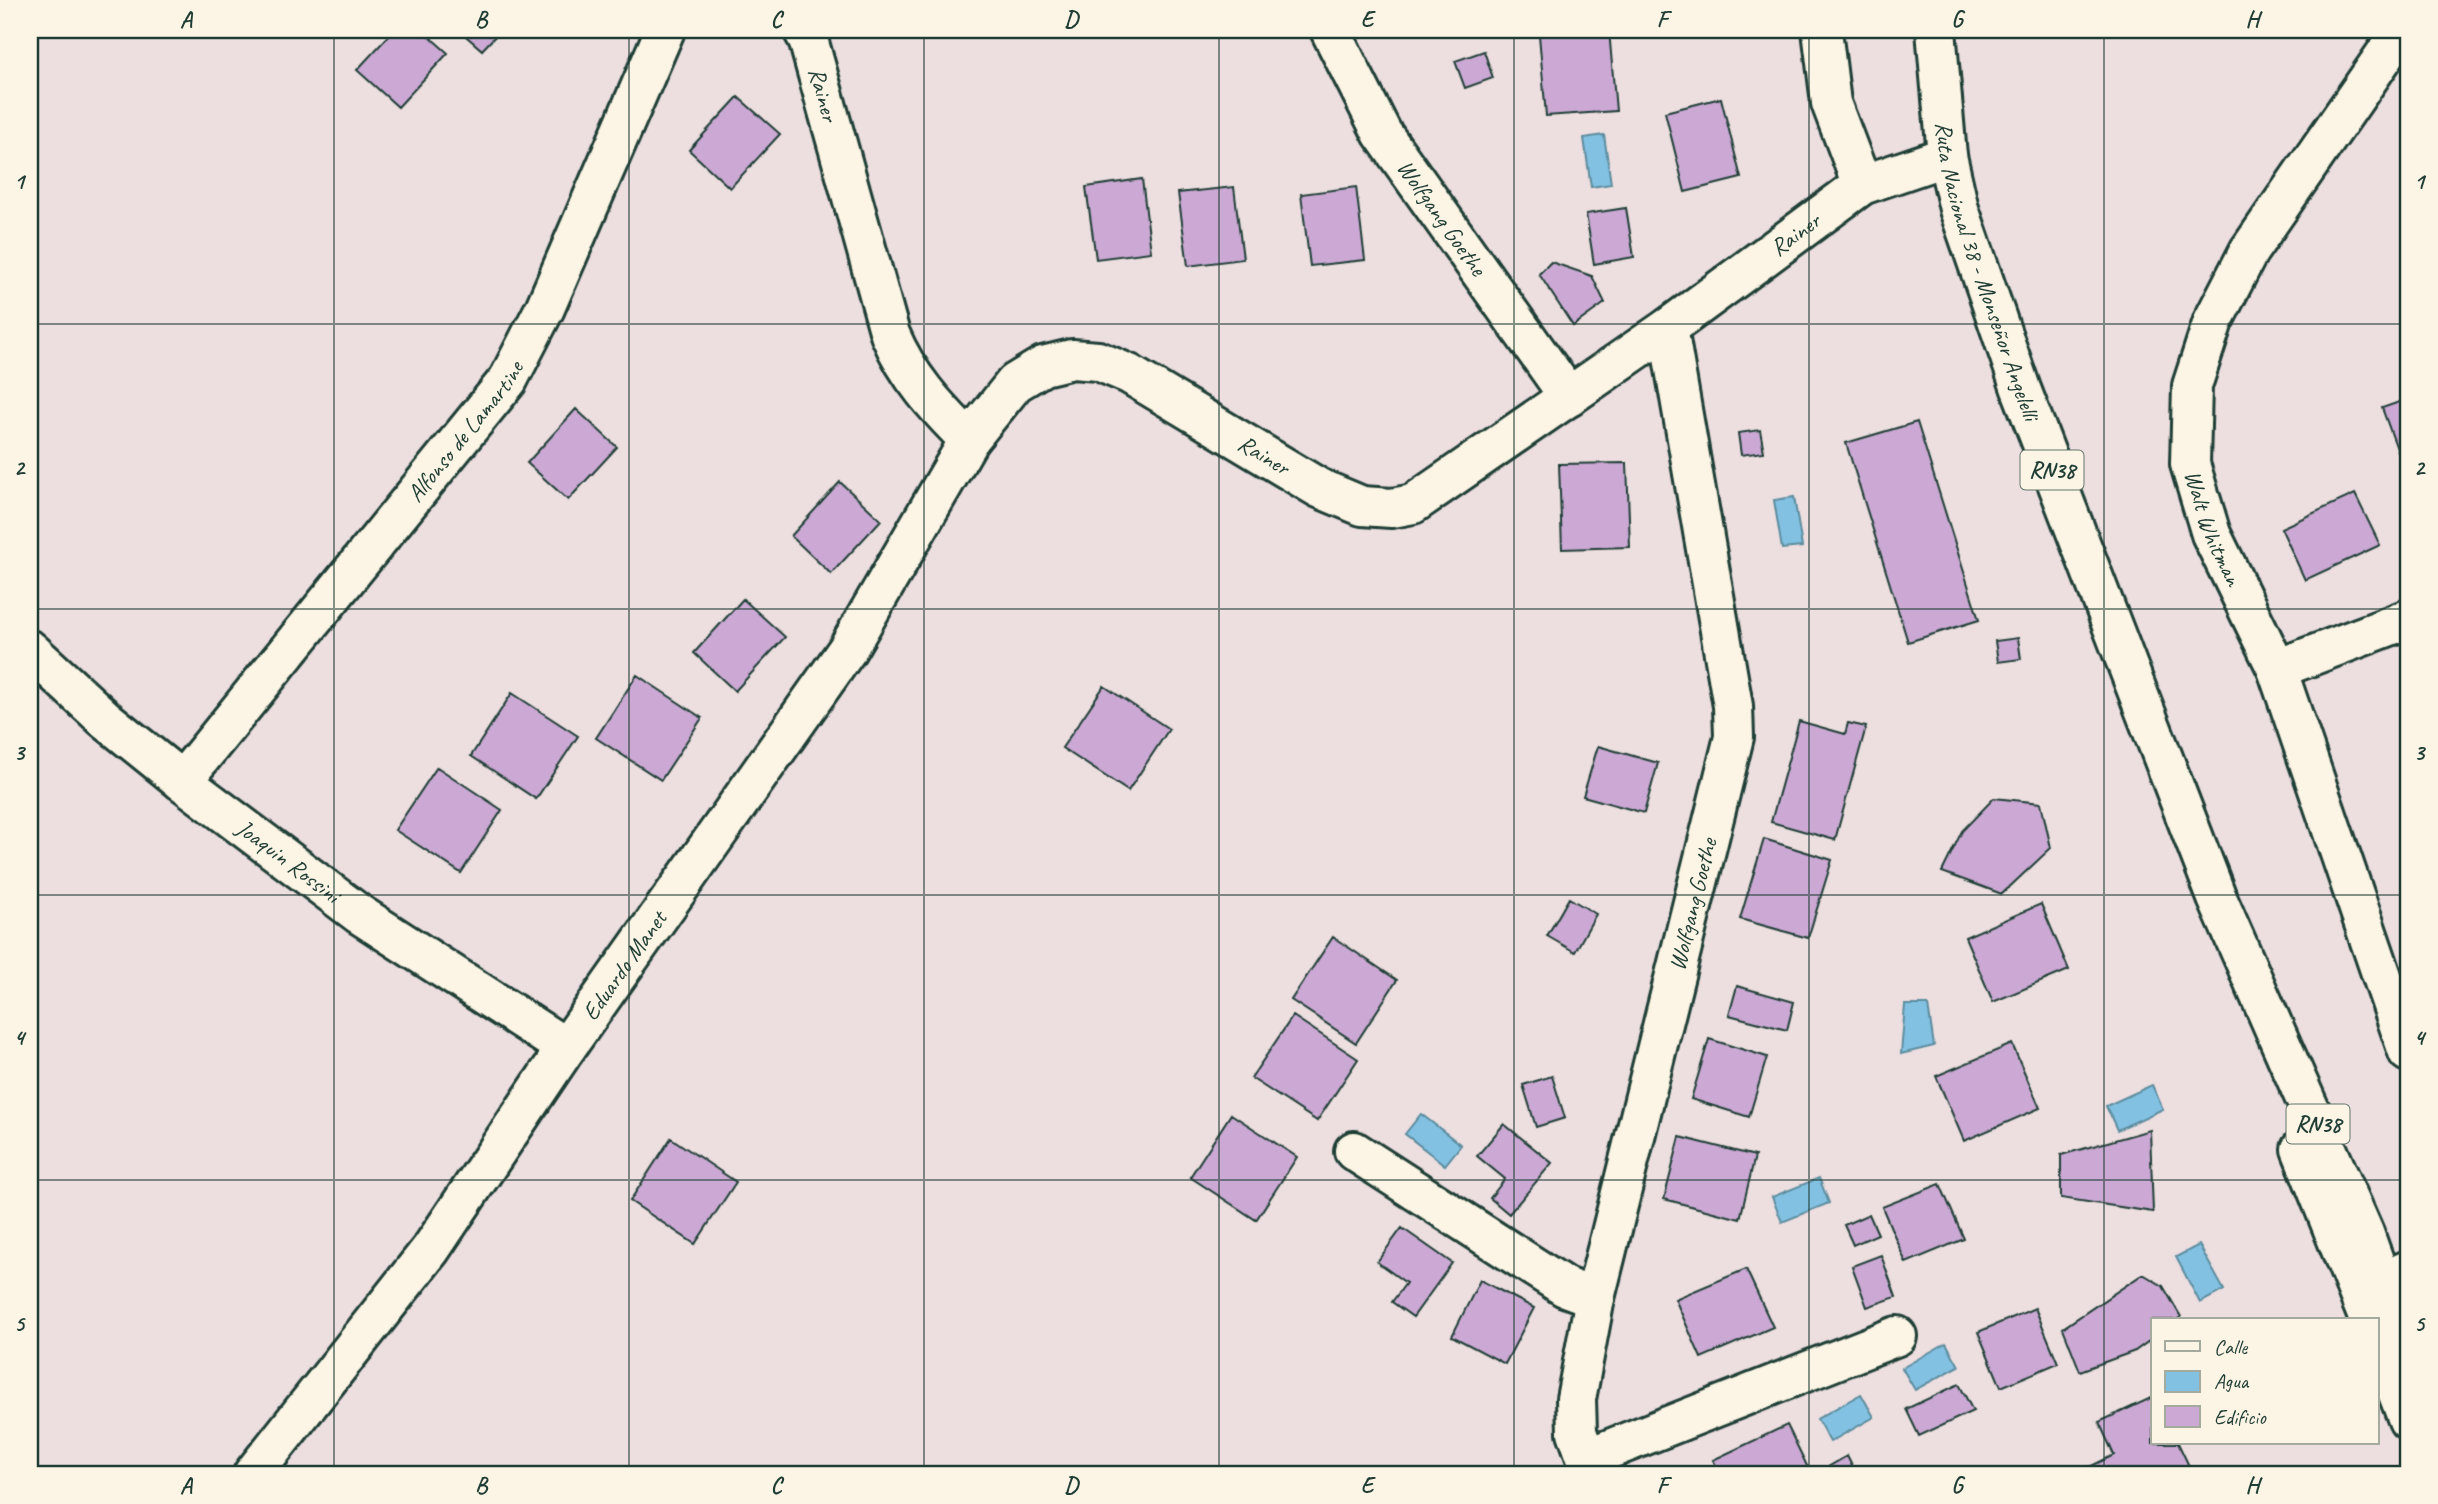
<svg xmlns="http://www.w3.org/2000/svg" width="2438" height="1504" font-family="Caveat,sans-serif">
<style>
.water{fill:#83c1e3;stroke:#5b8c9d;stroke-width:2}
.building{fill:#cba9d4;stroke:#1f3d34;stroke-width:2}
.lines{fill:none;stroke-linecap:round;stroke-linejoin:round}
.street-casing{stroke:#1f3d34;stroke-width:44}
.primary-casing{stroke:#1f3d34;stroke-width:44}
.street{stroke:#fcf5e5;stroke-width:38}
.primary{stroke:#fcf5e5;stroke-width:38}
.grid{fill:none;stroke:#1f3d34;stroke-width:2;stroke-opacity:0.55}
.labels{text-anchor:middle;stroke-width:5;stroke-linejoin:round;paint-order:stroke}
.shield{fill:#fcf5e5;stroke:#617469;stroke-width:2}
.shield-label{font-size:23px;font-weight:bold;fill:#1f3d34}
.street-label{font-size:24px;fill:#1f3d34;stroke:#fcf5e5}
.neatline{fill:none;stroke:#1f3d34;stroke-width:2.5}
.grid-label{font-size:23px;text-anchor:middle;font-weight:bold;fill:#1f3d34}
</style>
<rect width="100%" height="100%" fill="#eddee0"/>
<filter id="ink" filterUnits="userSpaceOnUse"><feTurbulence type="fractalNoise" baseFrequency=".0143" numOctaves="2"/><feDisplacementMap in="SourceGraphic" scale="14" xChannelSelector="R" yChannelSelector="G"/><feConvolveMatrix kernelMatrix="1 2 1 2 8 2 1 2 1" color-interpolation-filters="sRGB"/></filter>
<g filter="url(#ink)">
<path class="water" d="M1604 135 1611 184 1591 187 1584 138Z
M1794 497 1802 547 1782 549 1774 500Z
M1905 1005H1928L1934 1046 1901 1054Z
M2152 1085 2163 1109 2117 1130 2106 1106Z
M1421 1114 1461 1145 1445 1165 1405 1134Z
M1819 1178 1829 1203 1782 1222 1772 1197Z
M2199 1245 2224 1290 2200 1303 2176 1257Z
M1946 1343 1959 1366 1915 1390 1902 1368Z
M1861 1394 1874 1417 1830 1442 1817 1419Z"/>
<path class="building" d="M394 30H422L448 53 398 107 357 70Z
M459 30H501L482 50Z
M1609 30 1616 111 1546 116 1539 35Z
M1484 51 1493 78 1465 88 1455 61Z
M738 97 780 134 730 188 689 150Z
M1721 98 1741 178 1685 192 1665 112Z
M1142 179 1151 252 1096 259 1086 187Z
M1234 187 1243 259 1188 266 1178 193Z
M1356 187 1365 260 1310 266 1301 194Z
M1626 208 1634 257 1594 264 1586 214Z
M1551 262 1592 276 1605 303 1573 326 1539 274Z
M2408 399V476H2407L2382 408Z
M576 409 617 447 568 500 527 463Z
M1917 422 1979 620 1908 642 1846 443Z
M1760 430 1764 452 1741 455 1738 433Z
M1627 463 1630 547 1562 549 1559 464Z
M840 482 881 520 831 574 791 536Z
M2355 494 2380 545 2305 580 2281 528Z
M743 599 785 637 735 691 694 653Z
M2018 638 2021 659 1998 662 1995 641Z
M637 675 702 718 661 780 596 738Z
M1104 686 1169 729 1128 791 1062 748Z
M512 693 578 736 536 799 471 756Z
M1799 721 1845 734 1848 723 1866 727 1835 840 1771 822Z
M2408 742V816L2400 745Z
M1598 746 1658 763 1644 813 1583 796Z
M437 767 502 810 461 873 395 830Z
M1994 798 2041 803 2051 848 2002 894 1942 872 1962 831Z
M1764 839 1832 860 1808 938 1740 919Z
M1569 898 1596 914 1575 952 1547 936Z
M2041 904 2069 970 1993 1002 1965 937Z
M1333 937 1397 980 1356 1043 1291 1000Z
M1737 986 1794 1002 1787 1030 1729 1015Z
M1293 1016 1358 1059 1317 1121 1251 1078Z
M1709 1039 1767 1057 1749 1117 1691 1099Z
M2012 1044 2040 1108 1964 1141 1936 1076Z
M1552 1076 1565 1118 1536 1127 1523 1085Z
M1231 1114 1297 1157 1256 1220 1190 1177Z
M1504 1124 1552 1163 1509 1214 1490 1198 1505 1179 1477 1156Z
M2150 1130 2153 1212 2061 1198V1155Z
M1680 1137 1755 1156 1740 1219 1664 1199Z
M671 1138 736 1182 695 1244 630 1201Z
M1940 1184 1964 1239 1906 1263 1882 1207Z
M1869 1214 1878 1234 1853 1245 1844 1225Z
M1402 1228 1452 1263 1413 1317 1392 1302 1406 1283 1377 1262Z
M1881 1255 1896 1297 1867 1307 1852 1266Z
M1746 1269 1773 1327 1701 1358 1675 1299Z
M2143 1274 2163 1286 2181 1317 2176 1320H2153V1338L2135 1351 2080 1371 2063 1328Z
M1480 1280 1534 1308 1505 1364 1452 1336Z
M2035 1308 2058 1363 2001 1387 1978 1332Z
M1959 1384 1973 1411 1919 1436 1906 1409Z
M2153 1397V1443H2178L2190 1468 2177 1474H2075L2114 1455 2099 1422Z
M1787 1425 1811 1474H1720L1713 1460Z
M1847 1456 1856 1474H1816Z"/>
<g class="lines">
<g class="street-casing">
<g id="street">
<path id="s1" d="M803 30 808 39 890 334C908 377 936 407 969 440"/>
<path id="s2" d="M1330 30 1382 133 1569 397"/>
<path d="M1822 30 1831 103 1862 185"/>
<path id="s3" d="M2398 30 2391 46 2249 251 2213 321 2192 386 2190 464 2211 534 2277 669 2408 1052"/>
<path id="s4" d="M30 650 105 719 182 781 359 914 566 1048"/>
<path d="M2277 669 2408 619"/>
<path id="s5" d="M182 781 508 380 545 308 665 30"/>
<path d="M1354 1151 1565 1287 1595 1298"/>
<path d="M2381 1282 2408 1270"/>
<path d="M1587 1458 1897 1336"/>
<path id="s6" d="M253 1474 431 1249 566 1048 847 650 969 440 1015 383 1043 366 1072 359 1098 361 1129 374 1319 488 1362 506 1392 508 1413 504 1668 328 1862 185 1947 156"/>
<path id="s7" d="M1592 1474 1577 1432 1576 1399 1595 1298 1734 737 1733 706 1668 328"/>
</g>
</g>
<g class="primary-casing">
<g id="primary">
<path id="s8" d="M1936 30 1947 156 1959 209 2021 389 2217 898 2364 1233 2408 1355"/>
<path d="M2301 1149 2369 1320"/>
<path d="M2377 1339 2408 1420"/>
</g>
</g>
<use href="#street" class="street"/>
<use href="#primary" class="primary"/>
</g>
</g>
<path class="grid" d="M334 30V1474M629 30V1474M924 30V1474M1219 30V1474M1514 30V1474M1809 30V1474M2104 30V1474M30 324H2408M30 609H2408M30 895H2408M30 1180H2408"/>
<g class="labels">
<g class="shield">
<rect x="2020.5" y="450.5" width="63" height="39" rx="5"/>
<rect x="2286.5" y="1104.5" width="63" height="39" rx="5"/>
</g>
<g class="shield-label">
<text x="2052" y="478">RN38</text>
<text x="2318" y="1132">RN38</text>
</g>
<g class="street-label">
<text dy="8" stroke="none"><textPath href="#s1" startOffset="68">Rainer</textPath></text>
<text dy="8" stroke="none"><textPath href="#s2" startOffset="219">Wolfgang Goethe</textPath></text>
<text dy="8" stroke="none"><textPath href="#s6" startOffset="2242">Rainer</textPath></text>
<text dy="8" stroke="none"><textPath href="#s8" startOffset="248">Ruta Nacional 38 - Monseñor Angelelli</textPath></text>
<text dy="8" stroke="none"><textPath href="#s5" startOffset="450">Alfonso de Lamartine</textPath></text>
<text dy="8" stroke="none"><textPath href="#s6" startOffset="1612">Rainer</textPath></text>
<text dy="8" stroke="none"><textPath href="#s3" startOffset="560">Walt Whitman</textPath></text>
<text dy="8" stroke="none"><textPath href="#s4" startOffset="334">Joaquin Rossini</textPath></text>
<text dy="8" stroke="none"><textPath href="#s7" startOffset="586">Wolfgang Goethe</textPath></text>
<text dy="8" stroke="none"><textPath href="#s6" startOffset="630">Eduardo Manet</textPath></text>
</g>
</g>
<rect width="2438" height="1504" fill="none" stroke="#fcf5e5" stroke-width="77"/>
<rect x="2151" y="1318" width="228" height="126" fill="#fcf5e5" stroke="#a4ab9e" stroke-width="2"/>
<rect x="2165" y="1341" width="35" height="10" fill="#fcf5e5" stroke="#a4ab9e" stroke-width="2"/>
<text x="2214" y="1354" font-size="21" fill="#1f3d34">Calle</text>
<rect x="2165" y="1371" width="35" height="21" fill="#83c1e3" stroke="#a4ab9e" stroke-width="2"/>
<text x="2214" y="1388" font-size="21" fill="#1f3d34">Agua</text>
<rect x="2165" y="1406" width="35" height="21" fill="#cba9d4" stroke="#a4ab9e" stroke-width="2"/>
<text x="2214" y="1424" font-size="21" fill="#1f3d34">Edificio</text>
<rect x="38" y="38" width="2362" height="1428" class="neatline"/>
<g class="grid-label">
<text x="186" y="27">A</text>
<text x="481" y="27">B</text>
<text x="776" y="27">C</text>
<text x="1071" y="27">D</text>
<text x="1367" y="27">E</text>
<text x="1662" y="27">F</text>
<text x="1957" y="27">G</text>
<text x="2252" y="27">H</text>
<text x="19" y="189">1</text>
<text x="2419" y="189">1</text>
<text x="19" y="475">2</text>
<text x="2419" y="475">2</text>
<text x="19" y="760">3</text>
<text x="2419" y="760">3</text>
<text x="19" y="1045">4</text>
<text x="2419" y="1045">4</text>
<text x="19" y="1331">5</text>
<text x="2419" y="1331">5</text>
<text x="186" y="1493">A</text>
<text x="481" y="1493">B</text>
<text x="776" y="1493">C</text>
<text x="1071" y="1493">D</text>
<text x="1367" y="1493">E</text>
<text x="1662" y="1493">F</text>
<text x="1957" y="1493">G</text>
<text x="2252" y="1493">H</text>
</g>
</svg>
